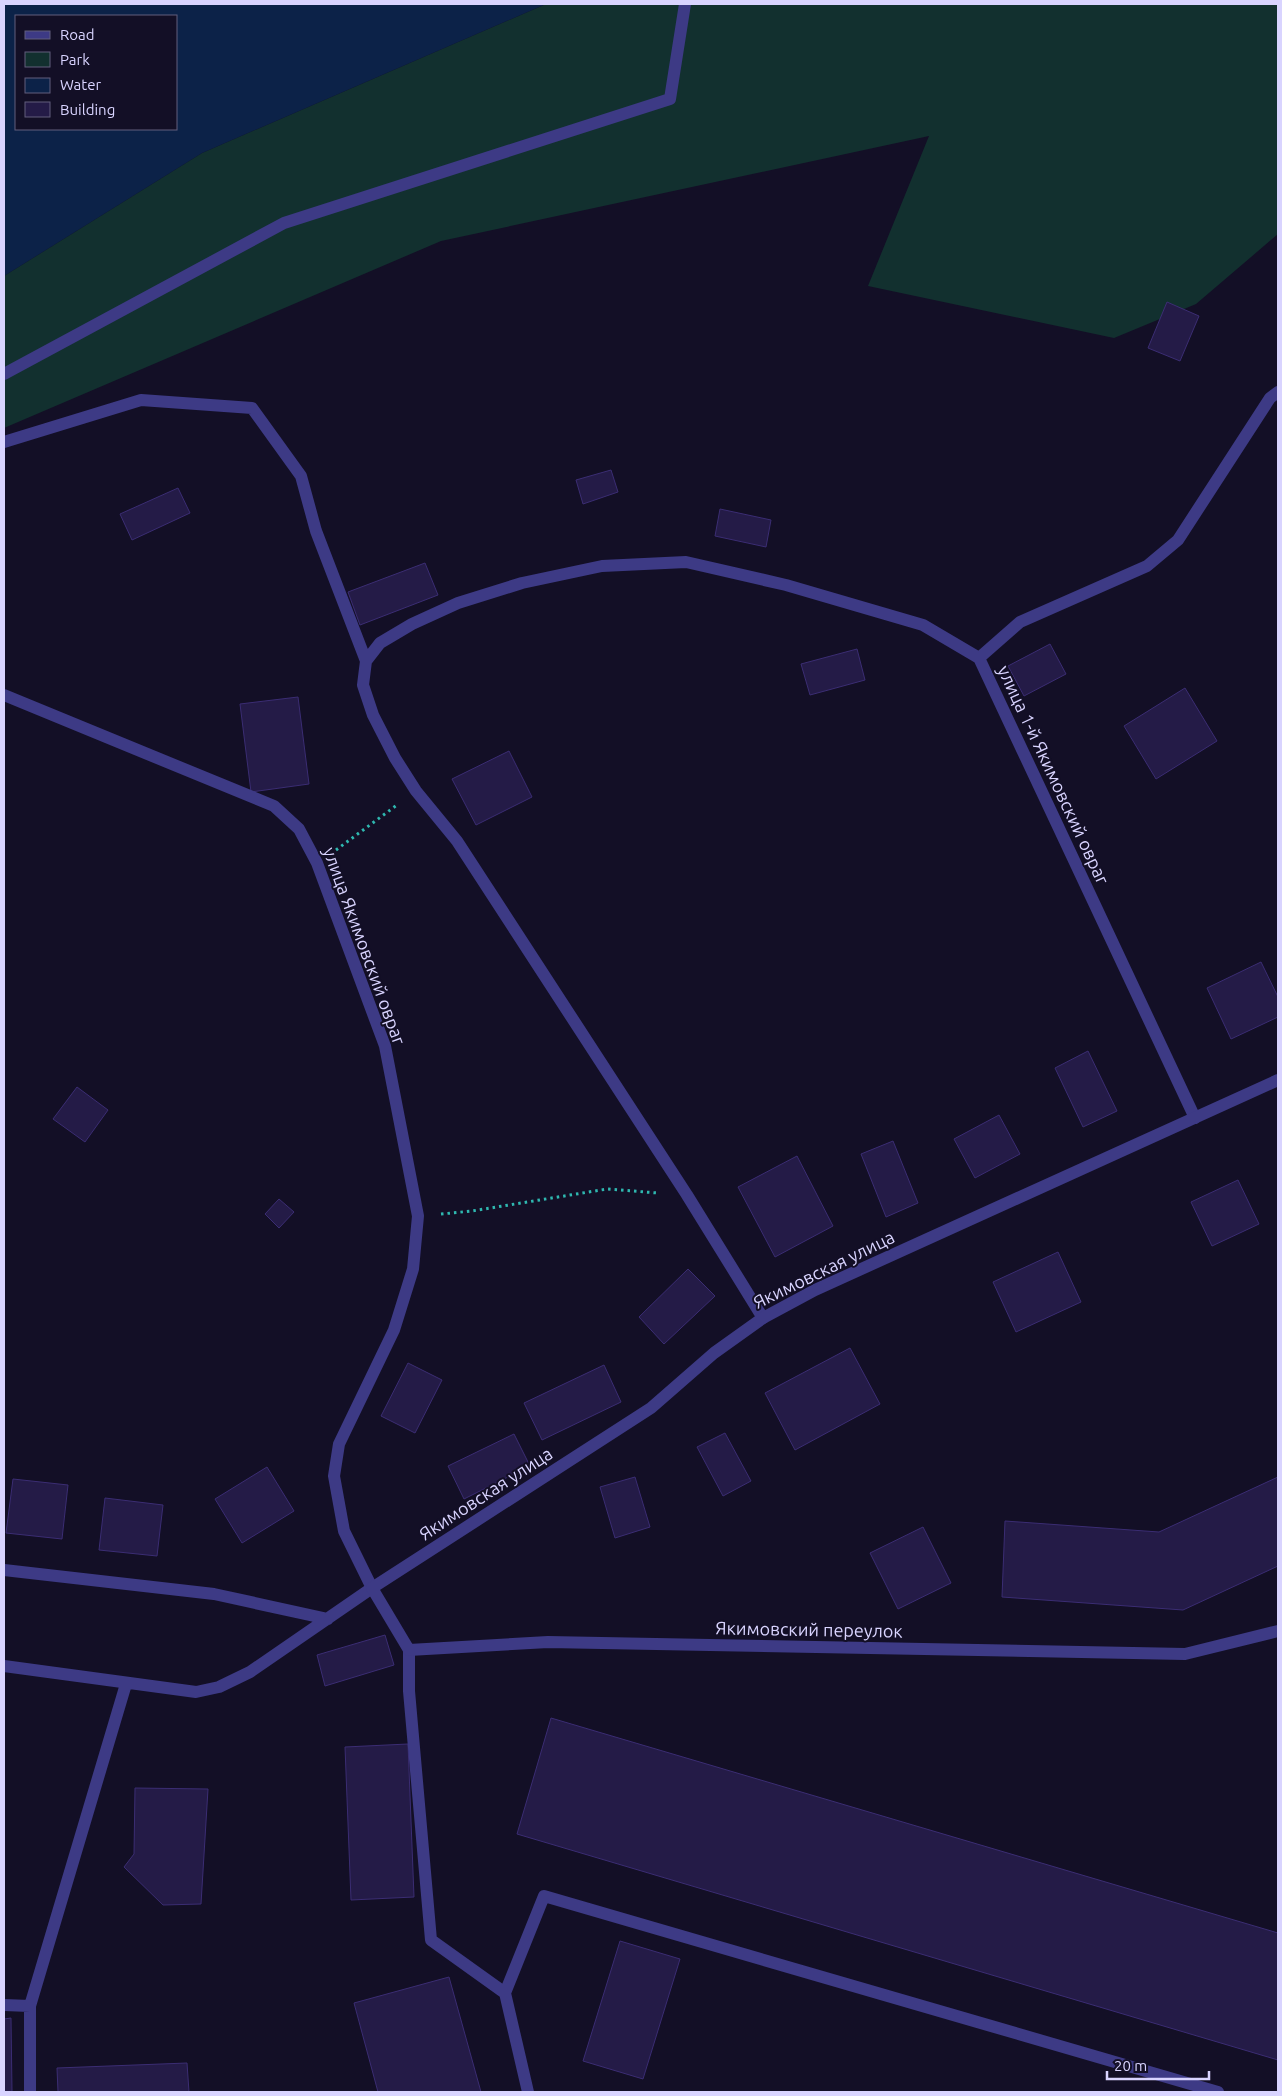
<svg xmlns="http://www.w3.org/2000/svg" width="1282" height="2096" font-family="Ubuntu,sans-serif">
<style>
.green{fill:#12302f}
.water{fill:#0c2248;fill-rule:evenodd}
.building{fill:#241b47;stroke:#3b2d73}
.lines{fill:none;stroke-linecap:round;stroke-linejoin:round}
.path{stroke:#2fb8b0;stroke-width:3;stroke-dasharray:2.5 4;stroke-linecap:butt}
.service{stroke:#3d3a85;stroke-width:12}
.minor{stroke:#3d3a85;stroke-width:12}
.labels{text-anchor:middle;stroke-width:4;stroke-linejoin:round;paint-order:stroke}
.street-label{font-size:18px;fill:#d9d4ff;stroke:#130f26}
</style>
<rect width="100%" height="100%" fill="#130f26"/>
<path class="green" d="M546 4H1278V234L1196 304 1114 338 868 286 929 136 441 241 4 428V276L202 153Z"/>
<path class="water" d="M4 4H546L202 153 4 276ZM16 16H176V129H16Z"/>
<path class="building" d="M1167 302 1199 316 1180 361 1148 348Z
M611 470 618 492 583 504 576 480Z
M178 488 190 513 132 540 120 514Z
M720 509 771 520 766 547 715 536Z
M425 563 438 595 360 625 348 592Z
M1050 644 1066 674 1024 696 1008 666Z
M857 649 865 680 810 695 801 664Z
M1185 688 1217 741 1156 779 1124 726Z
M298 697 309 784 251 792 240 704Z
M509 751 532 797 476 825 452 779Z
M1261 962 1278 997V1017L1231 1039 1207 988Z
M1088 1051 1117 1111 1083 1127 1055 1068Z
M77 1087 108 1110 85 1142 53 1119Z
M999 1115 1020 1154 975 1178 954 1139Z
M893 1141 918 1203 886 1217 861 1154Z
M797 1156 833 1226 775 1257 738 1187Z
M1238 1180 1259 1224 1212 1246 1191 1202Z
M279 1199 294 1212 279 1228 265 1214Z
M1058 1252 1081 1302 1016 1332 993 1282Z
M688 1269 715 1296 664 1344 639 1317Z
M850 1348 880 1404 795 1450 765 1393Z
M408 1363 442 1380 415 1433 381 1416Z
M604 1365 621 1402 542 1440 524 1403Z
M725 1433 751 1481 723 1496 697 1447Z
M514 1434 530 1466 464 1499 448 1466Z
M267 1467 294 1511 242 1543 215 1499Z
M635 1477 650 1527 615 1538 600 1487Z
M1278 1477V1566L1183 1610 1002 1597 1005 1521 1159 1532Z
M13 1479 68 1485 62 1539 6 1533Z
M105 1498 163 1505 157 1556 99 1550Z
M923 1527 951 1583 898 1609 870 1553Z
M385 1635 394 1665 325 1686 317 1655Z
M551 1718 1278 1933V2060L517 1834Z
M408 1744 414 1897 351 1900 345 1747Z
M135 1788 208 1789 201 1904 163 1905 124 1867 134 1854Z
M620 1941 680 1959 643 2079 583 2061Z
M449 1977 481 2092H378L354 2003Z
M11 2018 12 2092H4V2019Z
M187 2063 189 2092H58L57 2068Z"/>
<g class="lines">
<path class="path" d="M336 850 397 805
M441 1214 472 1211 607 1189 658 1193"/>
<path class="service" d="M4 374 284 223 670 99 685 4
M4 442 141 400 252 408 301 476 316 531 366 661
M4 695 274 806 299 829 317 863 385 1046 418 1216 413 1269 394 1330 339 1444 334 1476 344 1531 372 1588 250 1672 219 1687 196 1692 4 1666
M1195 1118 979 658 1020 622 1147 566 1178 540 1270 398 1278 392
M763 1318 687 1195 457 841 416 791 395 758 373 715 363 685 366 661 380 643 412 624 458 603 522 583 602 566 686 562 786 585 923 625 979 658
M4 1570 214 1594 328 1619
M409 1650V1691L431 1940 505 1993 528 2092
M505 1993 544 1896 1218 2092
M4 2005 30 2006 126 1684
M30 2092V2006"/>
<path class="minor" d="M1278 1080 815 1290 763 1318 714 1353 651 1408 372 1588 409 1650 548 1642 1185 1654 1278 1631"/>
</g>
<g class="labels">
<g class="street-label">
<text transform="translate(1053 775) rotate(65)" y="6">улица 1-й Якимовский овраг</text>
<text transform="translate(364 946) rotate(70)" y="6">улица Якимовский овраг</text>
<text transform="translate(824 1270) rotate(-26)" y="6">Якимовская улица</text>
<text transform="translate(486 1494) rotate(-33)" y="6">Якимовская улица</text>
<text transform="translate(809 1630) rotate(1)" y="6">Якимовский переулок</text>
</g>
</g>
<rect width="1282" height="2096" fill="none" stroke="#d9d4ff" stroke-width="10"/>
<rect x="15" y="15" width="162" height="115" fill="#130f26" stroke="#625e7d"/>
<rect x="25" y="31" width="25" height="8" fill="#3d3a85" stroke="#625e7d"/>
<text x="60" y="40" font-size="15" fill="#d9d4ff">Road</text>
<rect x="25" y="52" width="25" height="15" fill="#12302f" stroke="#625e7d"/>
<text x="60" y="65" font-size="15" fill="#d9d4ff">Park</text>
<rect x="25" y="78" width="25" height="15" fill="#0c2248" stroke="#625e7d"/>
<text x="60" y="90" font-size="15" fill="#d9d4ff">Water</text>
<rect x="25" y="102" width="25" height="15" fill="#241b47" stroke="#625e7d"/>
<text x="60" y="115" font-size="15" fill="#d9d4ff">Building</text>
<path d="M1107 2071v8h102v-8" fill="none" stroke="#d9d4ff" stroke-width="2.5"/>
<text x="1114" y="2071" font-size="15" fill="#d9d4ff" stroke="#130f26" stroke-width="4" paint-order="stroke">20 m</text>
</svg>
